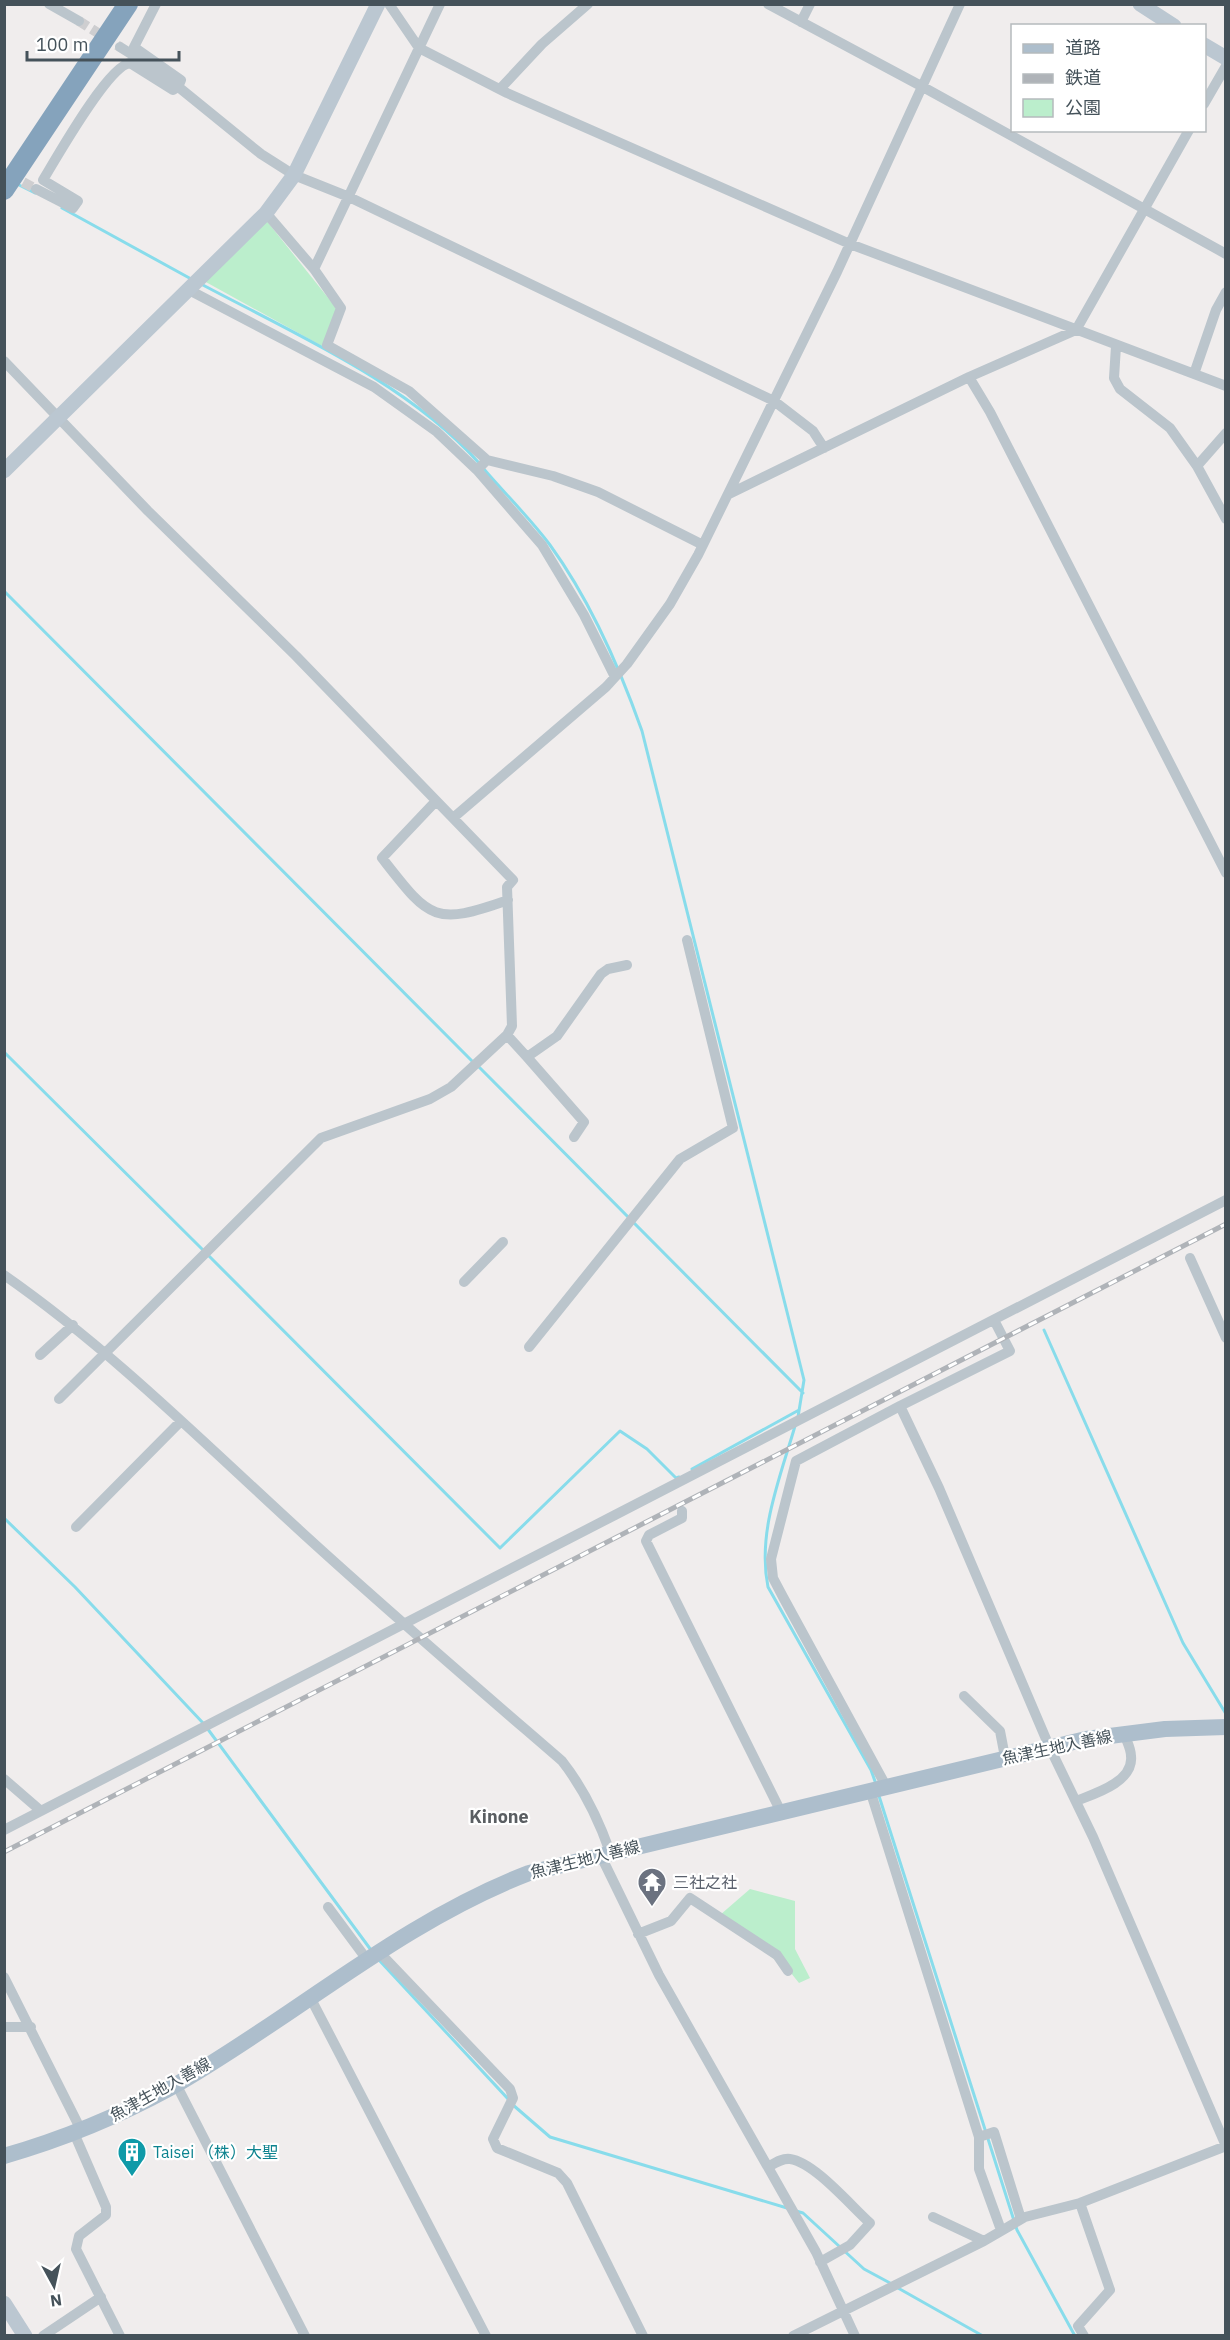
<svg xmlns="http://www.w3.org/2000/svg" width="1230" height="2340" font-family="'IBM Plex Sans','Noto Sans JP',sans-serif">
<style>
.green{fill:#bec}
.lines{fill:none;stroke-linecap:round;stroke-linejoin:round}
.stream{stroke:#88dceb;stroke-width:3}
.street-tunnel{stroke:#ceced0;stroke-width:10;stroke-dasharray:10 5;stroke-linecap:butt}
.street{stroke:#bbc5cc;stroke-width:10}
.secondary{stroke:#bbc7d1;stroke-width:15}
.primary{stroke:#adbecc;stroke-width:16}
.highway{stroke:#85a3bc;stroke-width:20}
.rail-casing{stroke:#afb3b8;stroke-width:5}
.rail{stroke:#fff;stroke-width:3;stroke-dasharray:9;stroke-linecap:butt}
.labels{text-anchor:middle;stroke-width:4.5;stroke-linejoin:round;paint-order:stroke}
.street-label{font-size:16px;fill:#45525a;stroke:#fff}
.worship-label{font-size:16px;fill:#5b616d;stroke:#fff;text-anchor:start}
.culture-label{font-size:16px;fill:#0d838f;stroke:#fff;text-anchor:start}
.neighbourhood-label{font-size:18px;font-weight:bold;fill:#5a5e62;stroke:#fff}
</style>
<rect width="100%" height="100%" fill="#f0eded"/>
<path class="green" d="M266 220 337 309 322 346 204 281Z
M750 1889 795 1901V1949L810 1978 799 1983 791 1973 720 1915Z"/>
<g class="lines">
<path class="stream" d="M17 184 35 193
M62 208 193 280
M201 284C295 334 408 383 479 463
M483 468C505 494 530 518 550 545 590 600 619 666 642 731L804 1380 798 1417
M4 591 473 1062
M4 1052 203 1250
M478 1066 803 1393
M208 1255 500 1548 620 1431 647 1449 676 1478 679 1477
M1044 1330 1183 1643 1226 1714
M795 1426C780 1478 757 1533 768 1587L871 1770 876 1784
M692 1469 799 1410
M4 1518 75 1587 203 1723
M207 1728 371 1950
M879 1796 1017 2230 1075 2336
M379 1960 509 2100
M513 2105 550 2137 787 2208
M796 2211 803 2213 864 2269 890 2283
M898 2288 983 2336"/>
<path class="street-tunnel" d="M79 21 120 47
M10 175 36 189"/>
<path class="street" d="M49 4 79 21
M389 4 419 48 507 93 850 244 1226 386
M768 4 923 87 1226 254
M801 22 810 4
M120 47 160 72 261 154 294 175 349 197 774 401 813 431 824 448
M500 89 542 44 588 4
M1204 104 1226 66
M36 189 73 208 78 201 43 180C57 157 108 66 130 63L173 90 178 87 181 80 134 47 156 4
M314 269 440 4
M189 290 374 387 437 432 477 470 487 460 409 391 327 345 341 308 314 269 266 213
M1116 346 1114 378 1120 389 1170 428 1197 466
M4 361 148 511 296 656 513 880 507 887 512 1026 507 1035 451 1087 430 1099 321 1138 59 1399
M1194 374 1216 310 1226 292
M969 377 990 412 1226 873
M1226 433 1197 466 1226 519
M487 460 553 476 598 492 703 545
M477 470 542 545 584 615 615 677
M729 494 969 377 1076 330 1189 130
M436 801 382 858C429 918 433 927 508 900
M453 818 606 687 627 664 670 604 698 555 837 272 960 4
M507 1035 527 1057 557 1036 601 974 608 969 627 965
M527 1057 584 1122 574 1137
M1190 1258 1226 1338
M4 1275C110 1349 201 1440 296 1527 383 1607 473 1684 562 1761 584 1789 598 1818 610 1852
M464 1282 503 1242
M529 1347 680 1159 733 1128 687 940
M40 1355 73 1325
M900 1406 1010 1351 994 1320
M682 1511V1518L649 1535 646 1541 781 1812
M76 1527 181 1421
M964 1696 1000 1731 1005 1757
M4 1779 41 1811
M886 1786 783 1597 773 1578 771 1559 796 1461 900 1406 939 1488 1049 1746 1093 1837 1226 2146
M870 1790 979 2137
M1076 1801C1094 1794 1134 1782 1131 1756 1131 1748 1126 1740 1124 1733
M4 1830C412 1621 818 1409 1226 1200
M600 1854 659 1975 816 2252 855 2336
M328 1907 368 1961
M638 1934 671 1921 690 1898 777 1955 788 1971
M380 1953 510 2089 513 2098 493 2139 497 2148 558 2173 567 2183 643 2336
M4 1977 81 2130
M310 1997 486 2336
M4 2027H31
M176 2084 305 2336
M74 2133 106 2207V2215L79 2236 76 2249 120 2336
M768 2167C775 2163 782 2158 790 2159 814 2162 851 2206 870 2223L850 2245 820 2262
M1080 2203 1110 2290 1078 2326 1084 2336
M933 2217 984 2241
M1001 2230 979 2169V2137L994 2132 1021 2219
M43 2336 101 2297
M793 2336 984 2241 1025 2217 1080 2203 1226 2146"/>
<path class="secondary" d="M1140 4 1174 26
M1204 45 1226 58
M4 471 266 213 294 175 378 4
M4 2303 25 2336"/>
<path class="primary" d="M4 2156C63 2139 119 2116 172 2087 293 2018 399 1923 529 1873L1086 1739 1165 1729 1226 1727"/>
<path class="highway" d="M4 190 128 4"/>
<g class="rail-casing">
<path id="rail" d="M4 1852 1226 1224"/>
</g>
<use href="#rail" class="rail"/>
</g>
<defs>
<g id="temple-pin" transform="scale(1.5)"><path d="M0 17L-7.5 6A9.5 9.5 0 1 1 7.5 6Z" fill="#6b7280" stroke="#fff"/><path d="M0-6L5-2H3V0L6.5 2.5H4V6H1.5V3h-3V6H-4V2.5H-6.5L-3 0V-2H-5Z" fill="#fff"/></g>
<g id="building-pin" transform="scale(1.5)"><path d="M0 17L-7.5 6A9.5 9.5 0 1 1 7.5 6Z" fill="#0f9aa8" stroke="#fff"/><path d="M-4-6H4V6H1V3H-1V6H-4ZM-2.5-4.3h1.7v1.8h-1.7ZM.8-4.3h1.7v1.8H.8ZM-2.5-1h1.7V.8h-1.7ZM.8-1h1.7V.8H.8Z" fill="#fff"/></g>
</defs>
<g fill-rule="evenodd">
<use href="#temple-pin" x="652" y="1882"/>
<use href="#building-pin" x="132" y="2152"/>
</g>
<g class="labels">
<g class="street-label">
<text transform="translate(1057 1747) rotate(-12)" y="6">魚津生地入善線</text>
<text transform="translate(585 1859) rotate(-14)" y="6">魚津生地入善線</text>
<text transform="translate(160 2089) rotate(-29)" y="6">魚津生地入善線</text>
</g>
<g class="worship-label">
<text x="673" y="1888">三社之社</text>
</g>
<g class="culture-label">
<text x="153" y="2158">Taisei （株）大聖</text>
</g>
<g class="neighbourhood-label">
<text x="499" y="1823">Kinone</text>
</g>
</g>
<rect width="1230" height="2340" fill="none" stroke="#45525a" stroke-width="12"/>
<rect x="1011" y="24" width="195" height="108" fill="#ffffff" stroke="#b5babd" stroke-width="1.5"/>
<rect x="1023" y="44" width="30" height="9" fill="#adbecc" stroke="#b5babd" stroke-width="1.5"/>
<text x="1065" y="54" font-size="18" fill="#45525a">道路</text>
<rect x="1023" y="74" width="30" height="9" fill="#afb3b8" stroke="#b5babd" stroke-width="1.5"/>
<text x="1065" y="84" font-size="18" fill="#45525a">鉄道</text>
<rect x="1023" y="99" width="30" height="18" fill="#bbeecc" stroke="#b5babd" stroke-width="1.5"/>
<text x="1065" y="114" font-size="18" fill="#45525a">公園</text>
<g transform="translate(54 2286) rotate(172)" stroke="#ffffff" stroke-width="4.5" paint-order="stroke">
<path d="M0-4.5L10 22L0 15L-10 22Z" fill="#45525a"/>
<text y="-9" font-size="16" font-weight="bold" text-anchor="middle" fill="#45525a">N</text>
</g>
<path d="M27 51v9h152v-9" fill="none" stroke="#45525a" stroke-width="3"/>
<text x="36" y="51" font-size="18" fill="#45525a" stroke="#ffffff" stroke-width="4.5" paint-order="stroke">100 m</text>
</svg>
